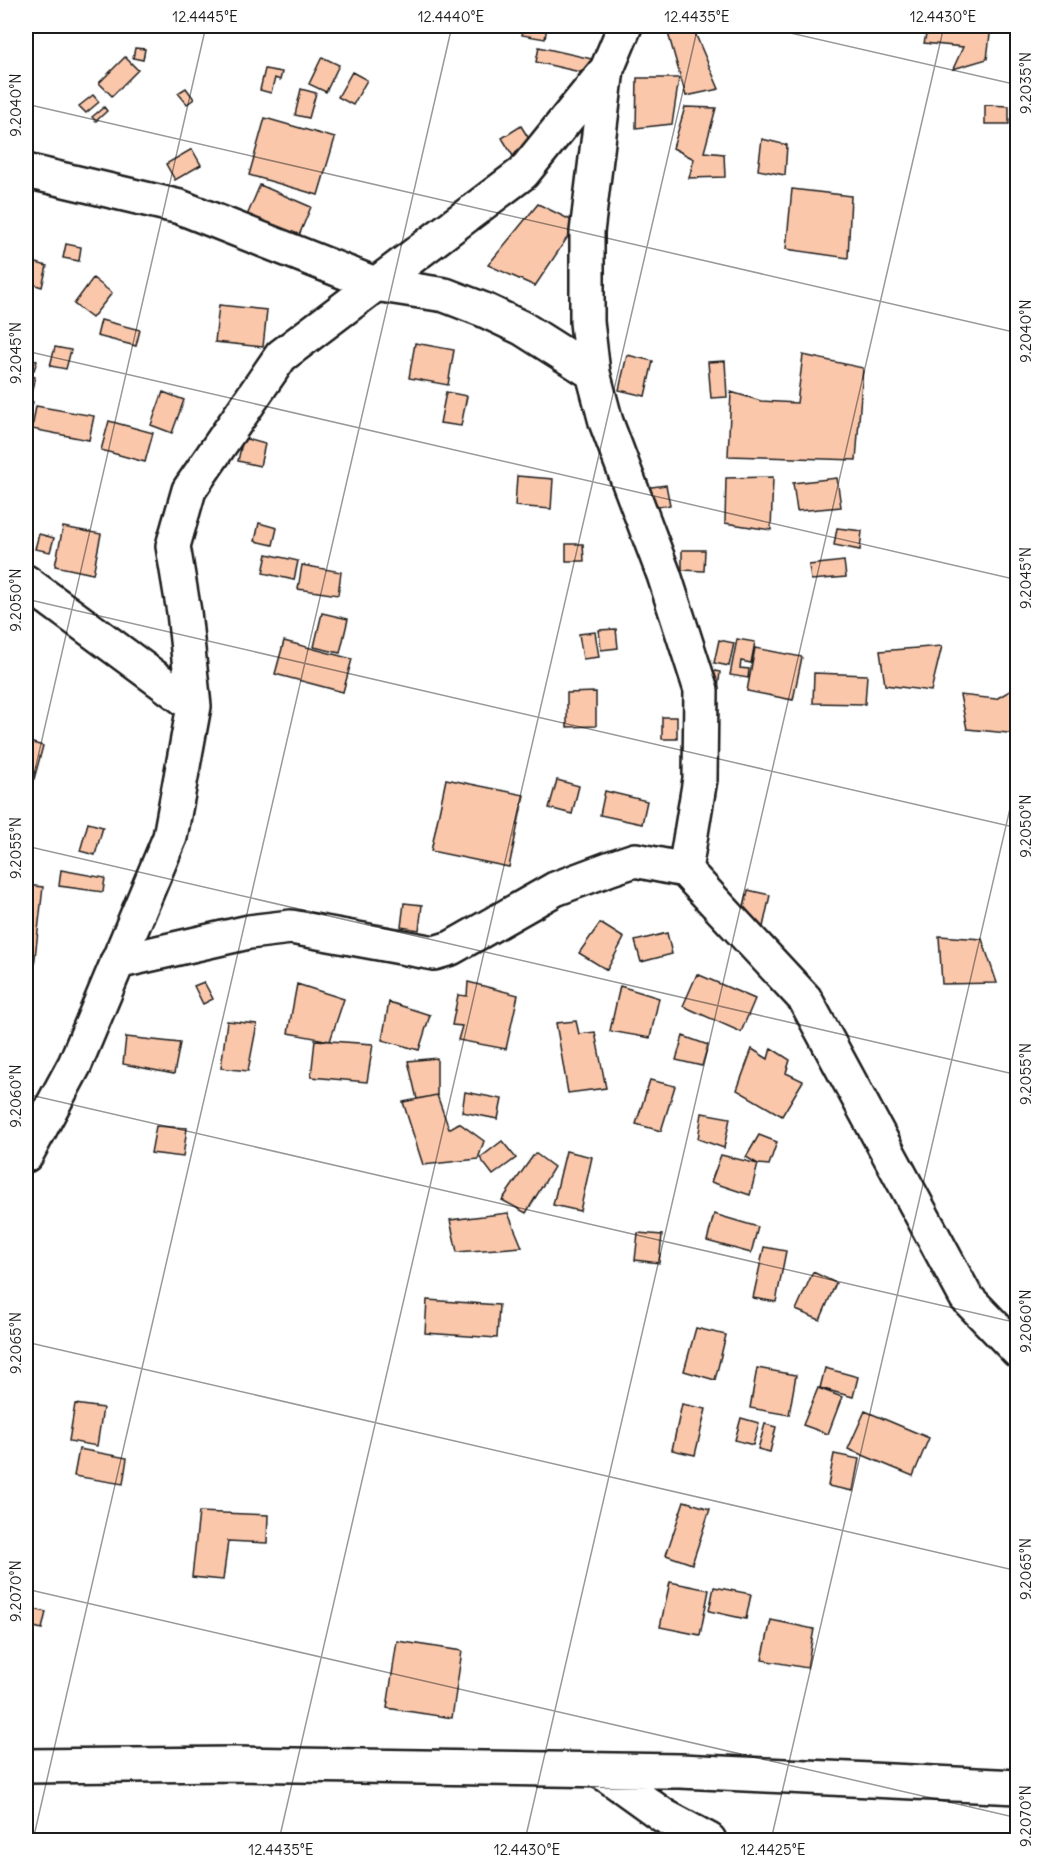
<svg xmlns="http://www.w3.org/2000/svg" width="1043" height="1866" font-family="Delius,sans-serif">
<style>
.building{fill:#fac7ab;stroke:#1c1c1c;stroke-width:1.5}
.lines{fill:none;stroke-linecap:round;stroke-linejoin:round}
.street-casing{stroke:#1c1c1c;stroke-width:38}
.street{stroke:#fff;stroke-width:33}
.ticks{fill:none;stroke:#1c1c1c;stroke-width:1.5;stroke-opacity:0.45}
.neatline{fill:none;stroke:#1c1c1c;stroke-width:2}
.ticks-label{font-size:15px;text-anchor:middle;fill:#1c1c1c}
</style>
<rect width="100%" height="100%" fill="#fff"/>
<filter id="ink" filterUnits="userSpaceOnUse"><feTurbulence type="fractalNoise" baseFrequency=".0167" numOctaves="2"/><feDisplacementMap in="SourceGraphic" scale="12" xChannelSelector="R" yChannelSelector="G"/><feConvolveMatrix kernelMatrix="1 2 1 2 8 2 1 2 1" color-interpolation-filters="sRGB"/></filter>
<g filter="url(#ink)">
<path class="building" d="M523 26H547L545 39 522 35Z
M666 26H692L719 89 686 96Z
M928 26H991L987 59 953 69 963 47 924 43Z
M539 47 592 59 589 74 536 62Z
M135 48 145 49 143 60 133 58Z
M125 57 138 70 112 96 99 83Z
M322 57 339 65 326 92 309 84Z
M265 69 282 72 280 80 275 78 271 93 260 90Z
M352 72 367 80 353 105 338 97Z
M637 78H679L672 124 636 128Z
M186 88 194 99 187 104 178 93Z
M301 89 316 93 309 118 295 115Z
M93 95 99 102 86 113 79 106Z
M985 105 1009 106V124H985Z
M104 107 107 111 96 121 92 117Z
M685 107 716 108 704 152 724 154 725 177 689 178 694 159 673 148Z
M265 118 335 138 318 195 249 175Z
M521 126 536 150 516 161 502 138Z
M762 139 787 145 785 175 758 170Z
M192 149 201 165 175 180 166 164Z
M260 185 311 207 297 240 246 218Z
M792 189 851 196 848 258 786 249Z
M538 204 577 223 535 286 488 265Z
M66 244 81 247 79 261 63 258Z
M26 260 47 266 42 287 26 282Z
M93 278 112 293 92 318 74 304Z
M219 305 267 310 263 347 215 342Z
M101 320 140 330 136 346 97 336Z
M415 343 454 350 448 385 409 378Z
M55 347 71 350 66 369 50 366Z
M627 355 653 361 645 396 619 390Z
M803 355 863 368 856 460 728 456 731 392 761 401 797 403Z
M26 358 37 361 34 370 26 368Z
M725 361 727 397 711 398 708 362Z
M26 374 35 377 31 393 26 391Z
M163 392 184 400 172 433 151 425Z
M446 392 467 396 461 426 440 423Z
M26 399 33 402 28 420 26 419Z
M36 406 94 416 89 440 32 429Z
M109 421 153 433 145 462 101 450Z
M243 438 265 444 260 466 238 461Z
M517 476 553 479 551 509 515 506Z
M773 477 771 530 725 523 726 478Z
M837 478 841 507 797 511 793 483Z
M666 485 670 505 640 510 637 489Z
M259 523 277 528 273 545 255 541Z
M63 527 101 534 93 574 55 566Z
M837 528 862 531 860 550 834 545Z
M39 534 54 538 50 552 35 549Z
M566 544H583L584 561H566Z
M682 550H705L704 571 682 570Z
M267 554 298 561 294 580 263 573Z
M844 561 846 577 811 580 809 565Z
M302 565 341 572 338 595 298 589Z
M322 613 348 619 340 653 314 647Z
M616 629 618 648 601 650 599 630Z
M595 632 599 657 583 659 579 634Z
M737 639 755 642 751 663 741 661 740 668 749 669 748 678 730 675Z
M719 640 734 643 729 666 714 663Z
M284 641 352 659 343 692 275 674Z
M942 646 931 691 885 685 880 651Z
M755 648 802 657 793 700 747 691Z
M706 669 720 672 718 689 704 687Z
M814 673 867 675 865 704 813 703Z
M1013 689 1018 690V734L967 729 960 695 996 699Z
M596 692V726L567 727V693Z
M662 717H677V739H662Z
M26 741 43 746 34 779 26 777Z
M446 779 524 795 509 867 431 851Z
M557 780 579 786 572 814 549 808Z
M605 791 647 801 642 824 600 815Z
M88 823 103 827 95 855 80 851Z
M61 870 105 878 103 892 59 886Z
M26 885 43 887 28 1019 26 1018Z
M748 890 770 895 763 927 741 922Z
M404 903 422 905 419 930 401 927Z
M600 923 624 938 607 970 579 953Z
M667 933 672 954 641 962 635 941Z
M939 936 982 939 997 983 942 984Z
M697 974 755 999 741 1032 683 1006Z
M204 982 213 999 203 1004 194 986Z
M468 982 518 995 506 1049 458 1040 462 1026 452 1025 458 995 467 996Z
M297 984 344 999 330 1041 288 1033Z
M620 986 659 998 650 1038 610 1031Z
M389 1002 430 1015 419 1050 382 1040Z
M227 1021 257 1024 248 1071 221 1068Z
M576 1021 579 1034 595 1032 606 1088 568 1093 556 1023Z
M683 1036 708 1045 702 1066 676 1060Z
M126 1037 180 1043 174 1074 123 1064Z
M315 1040 373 1044 367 1082 311 1077Z
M771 1048 790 1060 786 1073 803 1081 782 1116 737 1090 752 1049 768 1059Z
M437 1058V1095L417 1099 408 1061Z
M650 1080 675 1086 661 1131 636 1124Z
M465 1092 502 1099 498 1119 462 1112Z
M437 1095 449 1129 459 1123 484 1141 478 1159 423 1165 403 1102Z
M702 1113 730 1118 724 1148 698 1139Z
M156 1126 187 1128 183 1157 151 1153Z
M759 1135 777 1142 769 1165 758 1164 746 1157Z
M502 1141 516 1158 493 1175 480 1158Z
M566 1151 592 1157 580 1211 553 1205Z
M535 1153 554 1167 526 1213 502 1200Z
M721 1155 758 1164 750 1195 711 1182Z
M508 1213 522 1247 457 1252 450 1220Z
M714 1214 758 1227 751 1253 707 1241Z
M638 1233 662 1235 659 1263 635 1260Z
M764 1247 786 1251 776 1302 753 1298Z
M813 1272 836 1283 820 1320 796 1310Z
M427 1300 499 1305 497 1338 425 1333Z
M696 1328 726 1335 715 1380 684 1371Z
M757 1368 796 1375 789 1415 750 1408Z
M825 1368 858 1377 853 1397 820 1388Z
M818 1388 842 1397 828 1434 803 1425Z
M75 1404 103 1408 97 1446 69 1441Z
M682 1404 706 1409 695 1455 672 1450Z
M865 1411 929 1438 913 1476 848 1449Z
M741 1418 759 1423 753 1445 735 1440Z
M765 1424 776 1427 770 1452 758 1449Z
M79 1449 127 1458 123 1484 74 1476Z
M834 1454 859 1459 853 1491 828 1486Z
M684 1501 710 1509 692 1564 666 1555Z
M199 1512 268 1515 267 1543 228 1541 223 1580 192 1577Z
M670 1582 709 1590 700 1635 660 1627Z
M714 1587 751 1594 746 1619 709 1611Z
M26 1607 46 1612 42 1629 26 1625Z
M771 1620 814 1629 807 1668 762 1660Z
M397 1641 462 1651 452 1718 387 1708Z"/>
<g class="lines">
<g class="street-casing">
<path id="street" d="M607 69 587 232V322L593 373 606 422 664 575 701 690 700 779 685 870
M26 171 180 207 375 284 445 295 484 310 522 328 593 373
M26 582 194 706
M117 962 249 932 291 927 434 953 451 948 555 889 611 868 635 860 685 870 805 999 966 1297 1018 1351
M26 1155 75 1064 170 837 194 706 184 612 173 546 189 490 281 356 523 173 607 69 625 26
M26 1766 235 1764 680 1771 1018 1787
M600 1770 664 1816 709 1840"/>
</g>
<use href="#street" class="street"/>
</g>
</g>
<path class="ticks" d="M760 26 1018 85M26 104 1018 333M26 351 1018 580M26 599 1018 828M26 809 206 26M26 846 1018 1075M26 1094 1018 1323M26 1342 1018 1571M26 1589 1018 1818M26 1837 42 1840M33 1840 452 26M279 1840 698 26M525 1840 944 26M771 1840 1018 774M1017 1840H1018"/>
<rect width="1043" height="1866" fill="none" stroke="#fff" stroke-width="66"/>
<rect x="33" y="33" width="977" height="1800" class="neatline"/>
<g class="ticks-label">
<text x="205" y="22">12.4445°E</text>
<text x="451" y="22">12.4440°E</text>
<text x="697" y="22">12.4435°E</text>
<text x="943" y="22">12.4430°E</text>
<text transform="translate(1026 83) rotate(-90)" y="5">9.2035°N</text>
<text transform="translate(16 105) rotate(-90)" y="5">9.2040°N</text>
<text transform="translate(1026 331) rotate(-90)" y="5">9.2040°N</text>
<text transform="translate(16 353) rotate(-90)" y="5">9.2045°N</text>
<text transform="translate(1026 578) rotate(-90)" y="5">9.2045°N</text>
<text transform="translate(16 600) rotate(-90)" y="5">9.2050°N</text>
<text transform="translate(1026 826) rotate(-90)" y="5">9.2050°N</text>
<text transform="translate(16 848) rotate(-90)" y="5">9.2055°N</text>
<text transform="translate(1026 1074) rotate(-90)" y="5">9.2055°N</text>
<text transform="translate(16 1096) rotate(-90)" y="5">9.2060°N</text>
<text transform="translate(1026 1321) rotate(-90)" y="5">9.2060°N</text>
<text transform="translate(16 1343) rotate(-90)" y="5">9.2065°N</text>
<text transform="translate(1026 1569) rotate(-90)" y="5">9.2065°N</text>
<text transform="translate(16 1591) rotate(-90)" y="5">9.2070°N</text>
<text transform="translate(1026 1816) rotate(-90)" y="5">9.2070°N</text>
<text x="281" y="1855">12.4435°E</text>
<text x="527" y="1855">12.4430°E</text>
<text x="773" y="1855">12.4425°E</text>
</g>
</svg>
